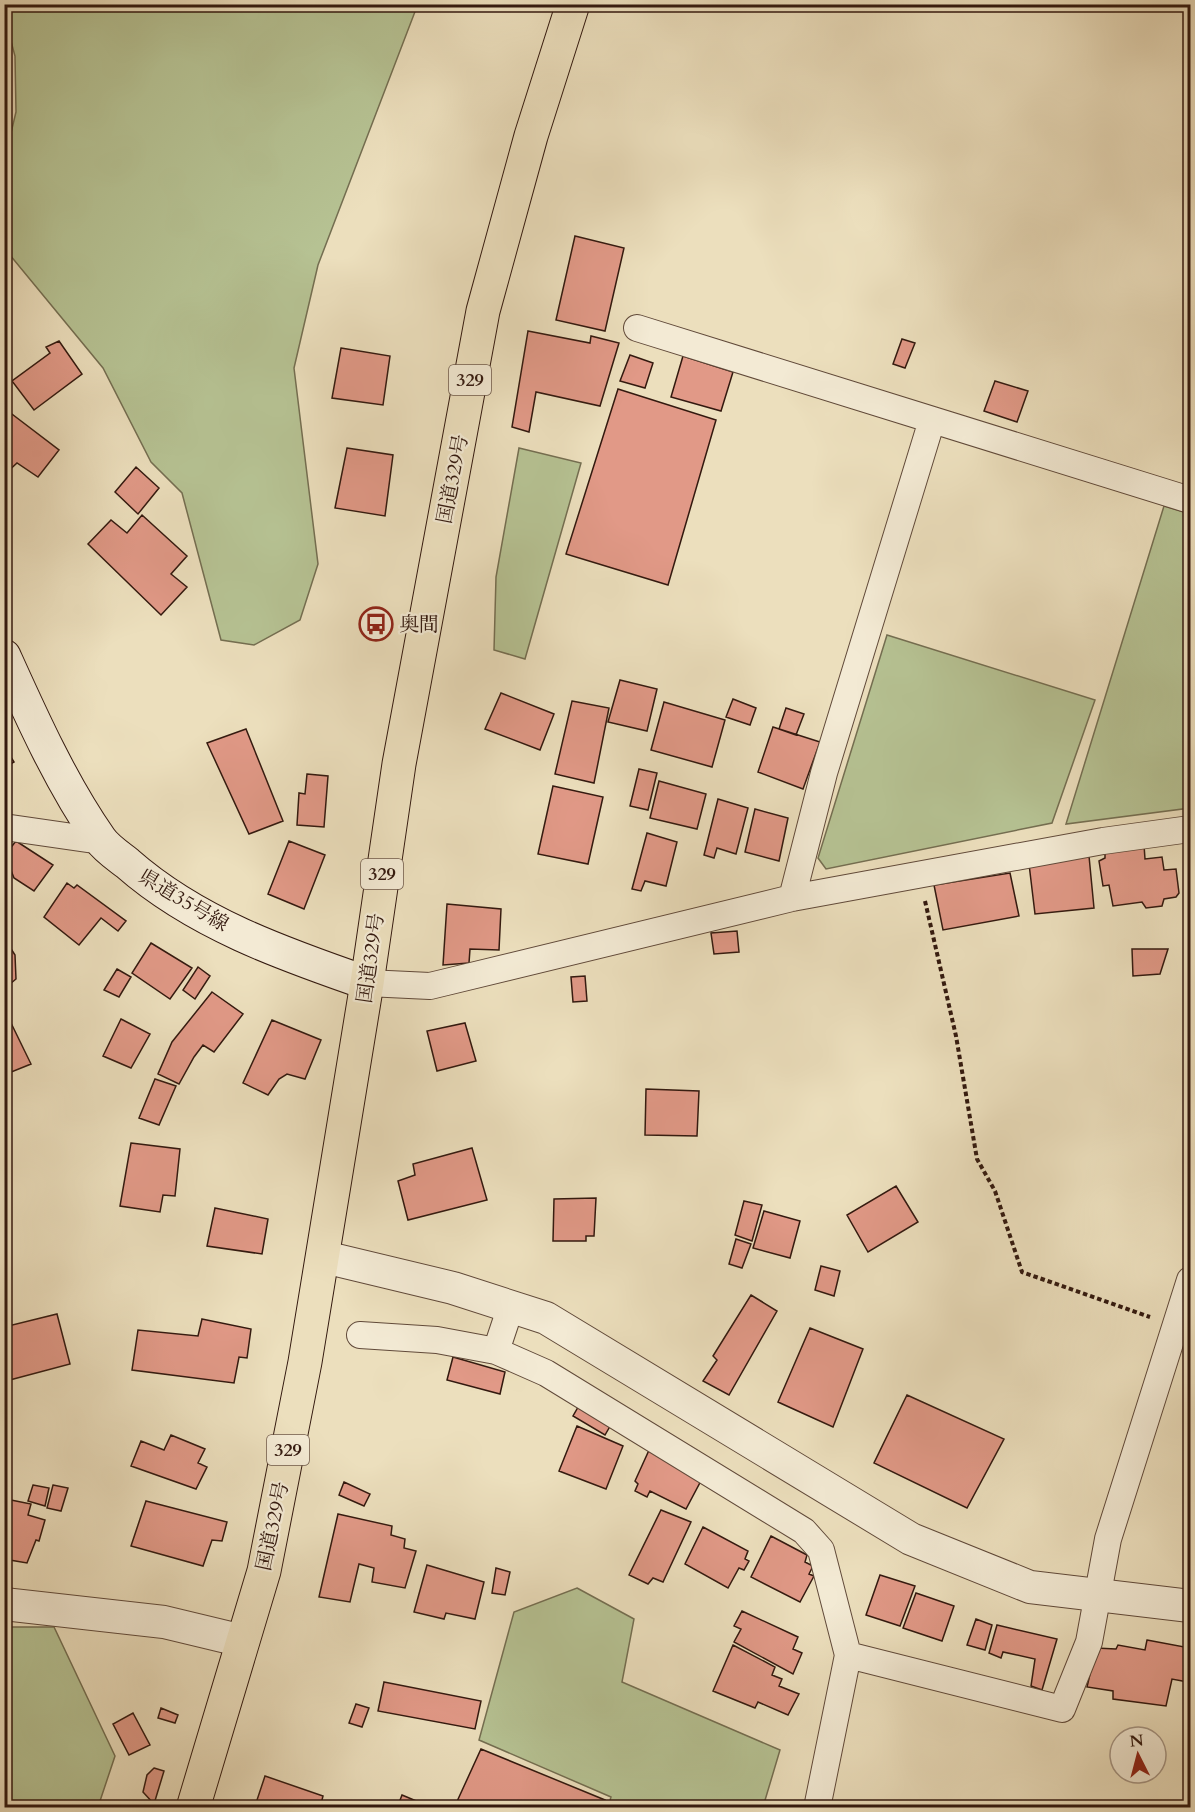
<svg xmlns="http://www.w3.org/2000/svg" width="1195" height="1812" font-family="Cardo,'Noto Serif JP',serif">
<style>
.green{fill:#b6c293;stroke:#746e51;stroke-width:1.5}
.building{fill:#e19987;stroke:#33190f;stroke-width:1.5}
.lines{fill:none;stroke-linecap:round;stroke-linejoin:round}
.minor-casing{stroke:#614a3a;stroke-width:28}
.tertiary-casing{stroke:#614a3a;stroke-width:34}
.secondary-casing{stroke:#33190f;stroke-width:35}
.trunk-casing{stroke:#33190f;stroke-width:35}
.path{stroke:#33190f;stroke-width:4;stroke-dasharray:4.5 3;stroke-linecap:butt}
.minor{stroke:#f3ead4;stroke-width:26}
.tertiary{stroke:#f3ead4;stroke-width:32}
.secondary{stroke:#f3ead4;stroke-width:33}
.trunk{stroke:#ecdfbd;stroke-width:33}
.labels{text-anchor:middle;stroke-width:4.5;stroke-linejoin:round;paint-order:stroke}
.shield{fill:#f3ead4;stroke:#6d584a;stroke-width:1.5}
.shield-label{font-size:18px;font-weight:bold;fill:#33190f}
.street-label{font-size:20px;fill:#33190f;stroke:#f3ead4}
.poi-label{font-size:20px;fill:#33190f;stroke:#f3ead4;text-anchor:start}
</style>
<rect width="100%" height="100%" fill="#ecdfbd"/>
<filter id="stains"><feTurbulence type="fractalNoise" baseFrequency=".00333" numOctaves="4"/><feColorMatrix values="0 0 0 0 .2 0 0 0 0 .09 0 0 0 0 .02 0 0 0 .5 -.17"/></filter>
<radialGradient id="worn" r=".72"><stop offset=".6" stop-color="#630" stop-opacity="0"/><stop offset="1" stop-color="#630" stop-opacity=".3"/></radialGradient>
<path class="green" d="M4 5H426L416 9 318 265 294 368 318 564 300 620 254 645 221 640 182 493 151 462 103 368 5 249V158L16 112 15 56 5 19Z
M519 448 581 463 525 659 494 650 496 577Z
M1164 506 1190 514V808L1066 824Z
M887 635 1095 700 1052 823 826 869 818 858Z
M577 1588 634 1619 622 1682 780 1750 763 1807H608L611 1797 479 1740 514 1612Z
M4 1627H54L115 1756 98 1807H5Z"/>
<path class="building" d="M575 236 624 248 605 331 556 320Z
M528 331 590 343 591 336 619 343 600 406 536 392 529 432 512 427Z
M902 339 915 343 905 368 893 364Z
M59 341 82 374 34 410 12 381 50 353 46 347Z
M341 348 390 356 383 405 332 398Z
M630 355 653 363 645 388 620 381Z
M683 356 733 372 721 411 671 397Z
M995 381 1028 391 1017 422 984 411Z
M618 389 716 420 668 585 566 554Z
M4 408 59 450 38 477 17 463 4 475Z
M347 448 393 455 385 516 335 508Z
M136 467 159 488 138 514 115 492Z
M142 515 187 556 171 574 187 587 161 615 88 544 111 520 127 533Z
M620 680 657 689 647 731 608 722Z
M501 693 554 714 540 750 485 729Z
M733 699 756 708 750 725 726 717Z
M572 701 609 708 594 783 555 774Z
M664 702 725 720 712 767 651 750Z
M786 708 804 714 796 735 779 729Z
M773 727 820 742 803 789 758 772Z
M246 729 283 821 249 834 207 743Z
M4 746 14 762 4 768Z
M639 769 657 773 648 810 630 806Z
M307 774 328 776 324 827 297 825 299 793 305 794Z
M659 781 706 794 697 829 650 818Z
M553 786 603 797 588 864 538 854Z
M718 799 748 808 736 854 717 848 714 858 704 855Z
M755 809 788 818 779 861 745 852Z
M647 833 677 842 666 886 645 881 641 891 632 889Z
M16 841 53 865 34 891 14 878 5 855Z
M289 841 325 855 304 909 268 894Z
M1144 845 1145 859 1162 857 1164 870 1176 869 1179 893 1176 897 1164 899 1162 906 1146 908 1142 902 1113 906 1109 885 1103 886 1099 861 1105 858V851Z
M1089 856 1094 908 1035 914 1029 864Z
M1010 873 1019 916 943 930 934 885Z
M67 883 74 888 77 885 126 921 118 931 101 918 79 945 44 917Z
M447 904 501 909 499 950 470 949 469 963 443 965Z
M737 931 739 952 714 954 711 933Z
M151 943 192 968 170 999 132 973Z
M8 944 15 955 16 979 4 989V946Z
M1132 949H1168L1160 974 1133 976Z
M198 967 210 976 195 999 183 990Z
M117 969 131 977 119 997 104 990Z
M585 976 587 1001 573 1002 571 977Z
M212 992 243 1014 214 1052 203 1045 194 1057 179 1084 158 1074 172 1042Z
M121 1019 150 1034 131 1068 103 1056Z
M272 1020 321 1040 305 1079 287 1074 279 1079 268 1095 243 1083Z
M11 1023 31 1064 4 1075V1026Z
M465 1023 476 1061 437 1071 427 1031Z
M155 1079 176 1086 159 1125 139 1118Z
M646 1089 699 1091 697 1136 645 1135Z
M131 1143 180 1149 175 1196 163 1195 160 1212 120 1206Z
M472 1148 487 1200 408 1220 398 1181 415 1175 413 1164Z
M896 1186 918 1222 868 1252 847 1215Z
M596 1198 594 1236H586V1241H553L554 1199Z
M744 1201 762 1205 752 1241 735 1235Z
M215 1208 268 1219 262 1254 207 1246Z
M764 1211 800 1221 790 1258 753 1248Z
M736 1239 751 1244 742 1268 729 1264Z
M821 1266 840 1271 834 1296 815 1290Z
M751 1295 777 1311 729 1395 703 1381 717 1360 713 1356Z
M57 1314 70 1364 6 1381 4 1327Z
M202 1319 251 1329 247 1358 239 1357 234 1383 132 1370 138 1330 198 1336Z
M810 1328 863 1349 833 1427 778 1402Z
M453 1357 505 1372 500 1394 447 1380Z
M907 1395 1004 1439 967 1508 874 1463Z
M581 1402 613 1421 605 1435 573 1416Z
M577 1426 623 1446 606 1489 559 1471Z
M171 1435 205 1449 198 1463 207 1467 196 1489 131 1466 141 1441 164 1450Z
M650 1448 704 1475 686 1509 650 1491 647 1497 635 1491 638 1484 635 1481Z
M344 1482 370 1494 364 1506 339 1495Z
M33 1485 49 1488 45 1506 28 1501Z
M53 1485 68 1488 61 1511 47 1508Z
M11 1500 31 1504 28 1515 45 1520 39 1541 36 1540 27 1563 4 1559V1525Z
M146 1501 227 1522 222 1541 212 1540 203 1566 131 1546Z
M661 1510 691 1522 663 1582 653 1578 648 1584 629 1575Z
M338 1514 392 1526 391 1535 405 1539 404 1548 416 1551 405 1588 372 1582 374 1568 359 1564 350 1602 319 1597Z
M703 1527 748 1551 745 1559 749 1561 744 1570 739 1568 728 1588 685 1564Z
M771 1536 807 1555 805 1562 813 1566 809 1574 814 1576 800 1602 751 1577Z
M427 1565 484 1582 475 1619 446 1613 444 1619 414 1612Z
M496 1568 510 1572 505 1595 492 1593Z
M880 1575 915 1586 900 1626 866 1615Z
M916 1593 954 1606 942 1641 903 1628Z
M742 1611 798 1637 793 1649 802 1653 793 1674 734 1642 741 1629 734 1626Z
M976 1619 992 1625 985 1650 967 1645Z
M997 1625 1057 1639 1042 1690 1031 1686 1035 1659 1003 1652 1001 1658 989 1653Z
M1147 1640 1190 1648 1188 1682 1172 1679 1166 1706 1113 1699V1691L1087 1687 1096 1648 1116 1649 1118 1645 1145 1650Z
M733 1645 775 1667 772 1675 782 1679 779 1686 799 1694 788 1715 758 1702 755 1708 713 1691Z
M384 1682 481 1701 475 1729 378 1711Z
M356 1704 369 1708 362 1727 349 1723Z
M161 1708 178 1715 175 1723 158 1718Z
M133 1713 150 1745 129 1755 113 1724Z
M481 1749 605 1800 601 1808H454Z
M154 1768 164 1771 154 1804 143 1792 147 1775Z
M265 1776 323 1796 320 1808H267L256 1803Z
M402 1795 433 1808H397Z
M786 1801 804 1805 803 1808H784Z"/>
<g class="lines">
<g class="minor-casing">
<path id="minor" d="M637 328 1190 500
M4 827 101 841
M792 898 824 773 932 420
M367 983 430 986 792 898 1103 841 1190 829
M360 1335 437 1340 496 1351 546 1373 804 1531 821 1550 848 1655 817 1808
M496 1351 511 1306
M848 1655 1062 1709 1089 1642 1108 1539 1190 1280"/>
</g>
<g class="tertiary-casing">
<path id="tertiary" d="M324 1257 453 1288 546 1318 911 1539 1030 1587 1190 1606
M4 1604 164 1622 243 1641"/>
</g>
<g class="secondary-casing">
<path id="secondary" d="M4 656C32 718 61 783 100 839 106 848 118 856 127 863 195 923 283 954 367 983"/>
</g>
<g class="trunk-casing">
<path id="trunk" d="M193 1808 264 1571 305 1362 367 983 399 764 483 311 531 136 573 4"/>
</g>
<path class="path" d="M925 901 956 1036 977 1159 995 1191 1022 1272 1150 1317"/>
<use href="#minor" class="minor"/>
<use href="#tertiary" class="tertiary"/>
<use href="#secondary" class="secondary"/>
<use href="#trunk" class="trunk"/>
</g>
<defs>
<g id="bus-ring" transform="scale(1.725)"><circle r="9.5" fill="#f3ead4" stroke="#8f2418" stroke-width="1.5"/><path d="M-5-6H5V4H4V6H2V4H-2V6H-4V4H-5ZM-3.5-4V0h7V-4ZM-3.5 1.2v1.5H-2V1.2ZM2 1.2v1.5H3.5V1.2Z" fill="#8f2418"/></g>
</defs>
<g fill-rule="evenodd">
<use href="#bus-ring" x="376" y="624"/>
</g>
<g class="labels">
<g class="shield">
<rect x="449" y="365" width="42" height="30" rx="4.5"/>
<rect x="361" y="859" width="42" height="30" rx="4.5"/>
<rect x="267" y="1435" width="42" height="30" rx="4.5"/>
</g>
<g class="shield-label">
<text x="470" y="386">329</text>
<text x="382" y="880">329</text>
<text x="288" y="1456">329</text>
</g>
<g class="street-label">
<text transform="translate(452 479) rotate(-79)" y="7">国道329号</text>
<text transform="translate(184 900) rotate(31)" y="7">県道35号線</text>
<text transform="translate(370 958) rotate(-82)" y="7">国道329号</text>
<text transform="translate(272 1526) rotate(-78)" y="7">国道329号</text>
</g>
<g class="poi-label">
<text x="399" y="631">奥間</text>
</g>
</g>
<rect width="1195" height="1812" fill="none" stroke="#ecdfbd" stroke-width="24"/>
<rect x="6" y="6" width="1183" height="1800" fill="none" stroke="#33190f" stroke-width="3"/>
<rect x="12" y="12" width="1171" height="1788" fill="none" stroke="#33190f" stroke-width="1.5"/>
<g transform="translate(1138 1755) rotate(354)"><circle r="28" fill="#f3ead4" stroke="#a69685" stroke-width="1.5"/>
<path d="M0-4.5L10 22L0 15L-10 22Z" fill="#8f2418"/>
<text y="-9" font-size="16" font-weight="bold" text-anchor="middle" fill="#33190f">N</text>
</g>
<rect width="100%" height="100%" filter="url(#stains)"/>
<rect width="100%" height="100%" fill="url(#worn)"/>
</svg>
